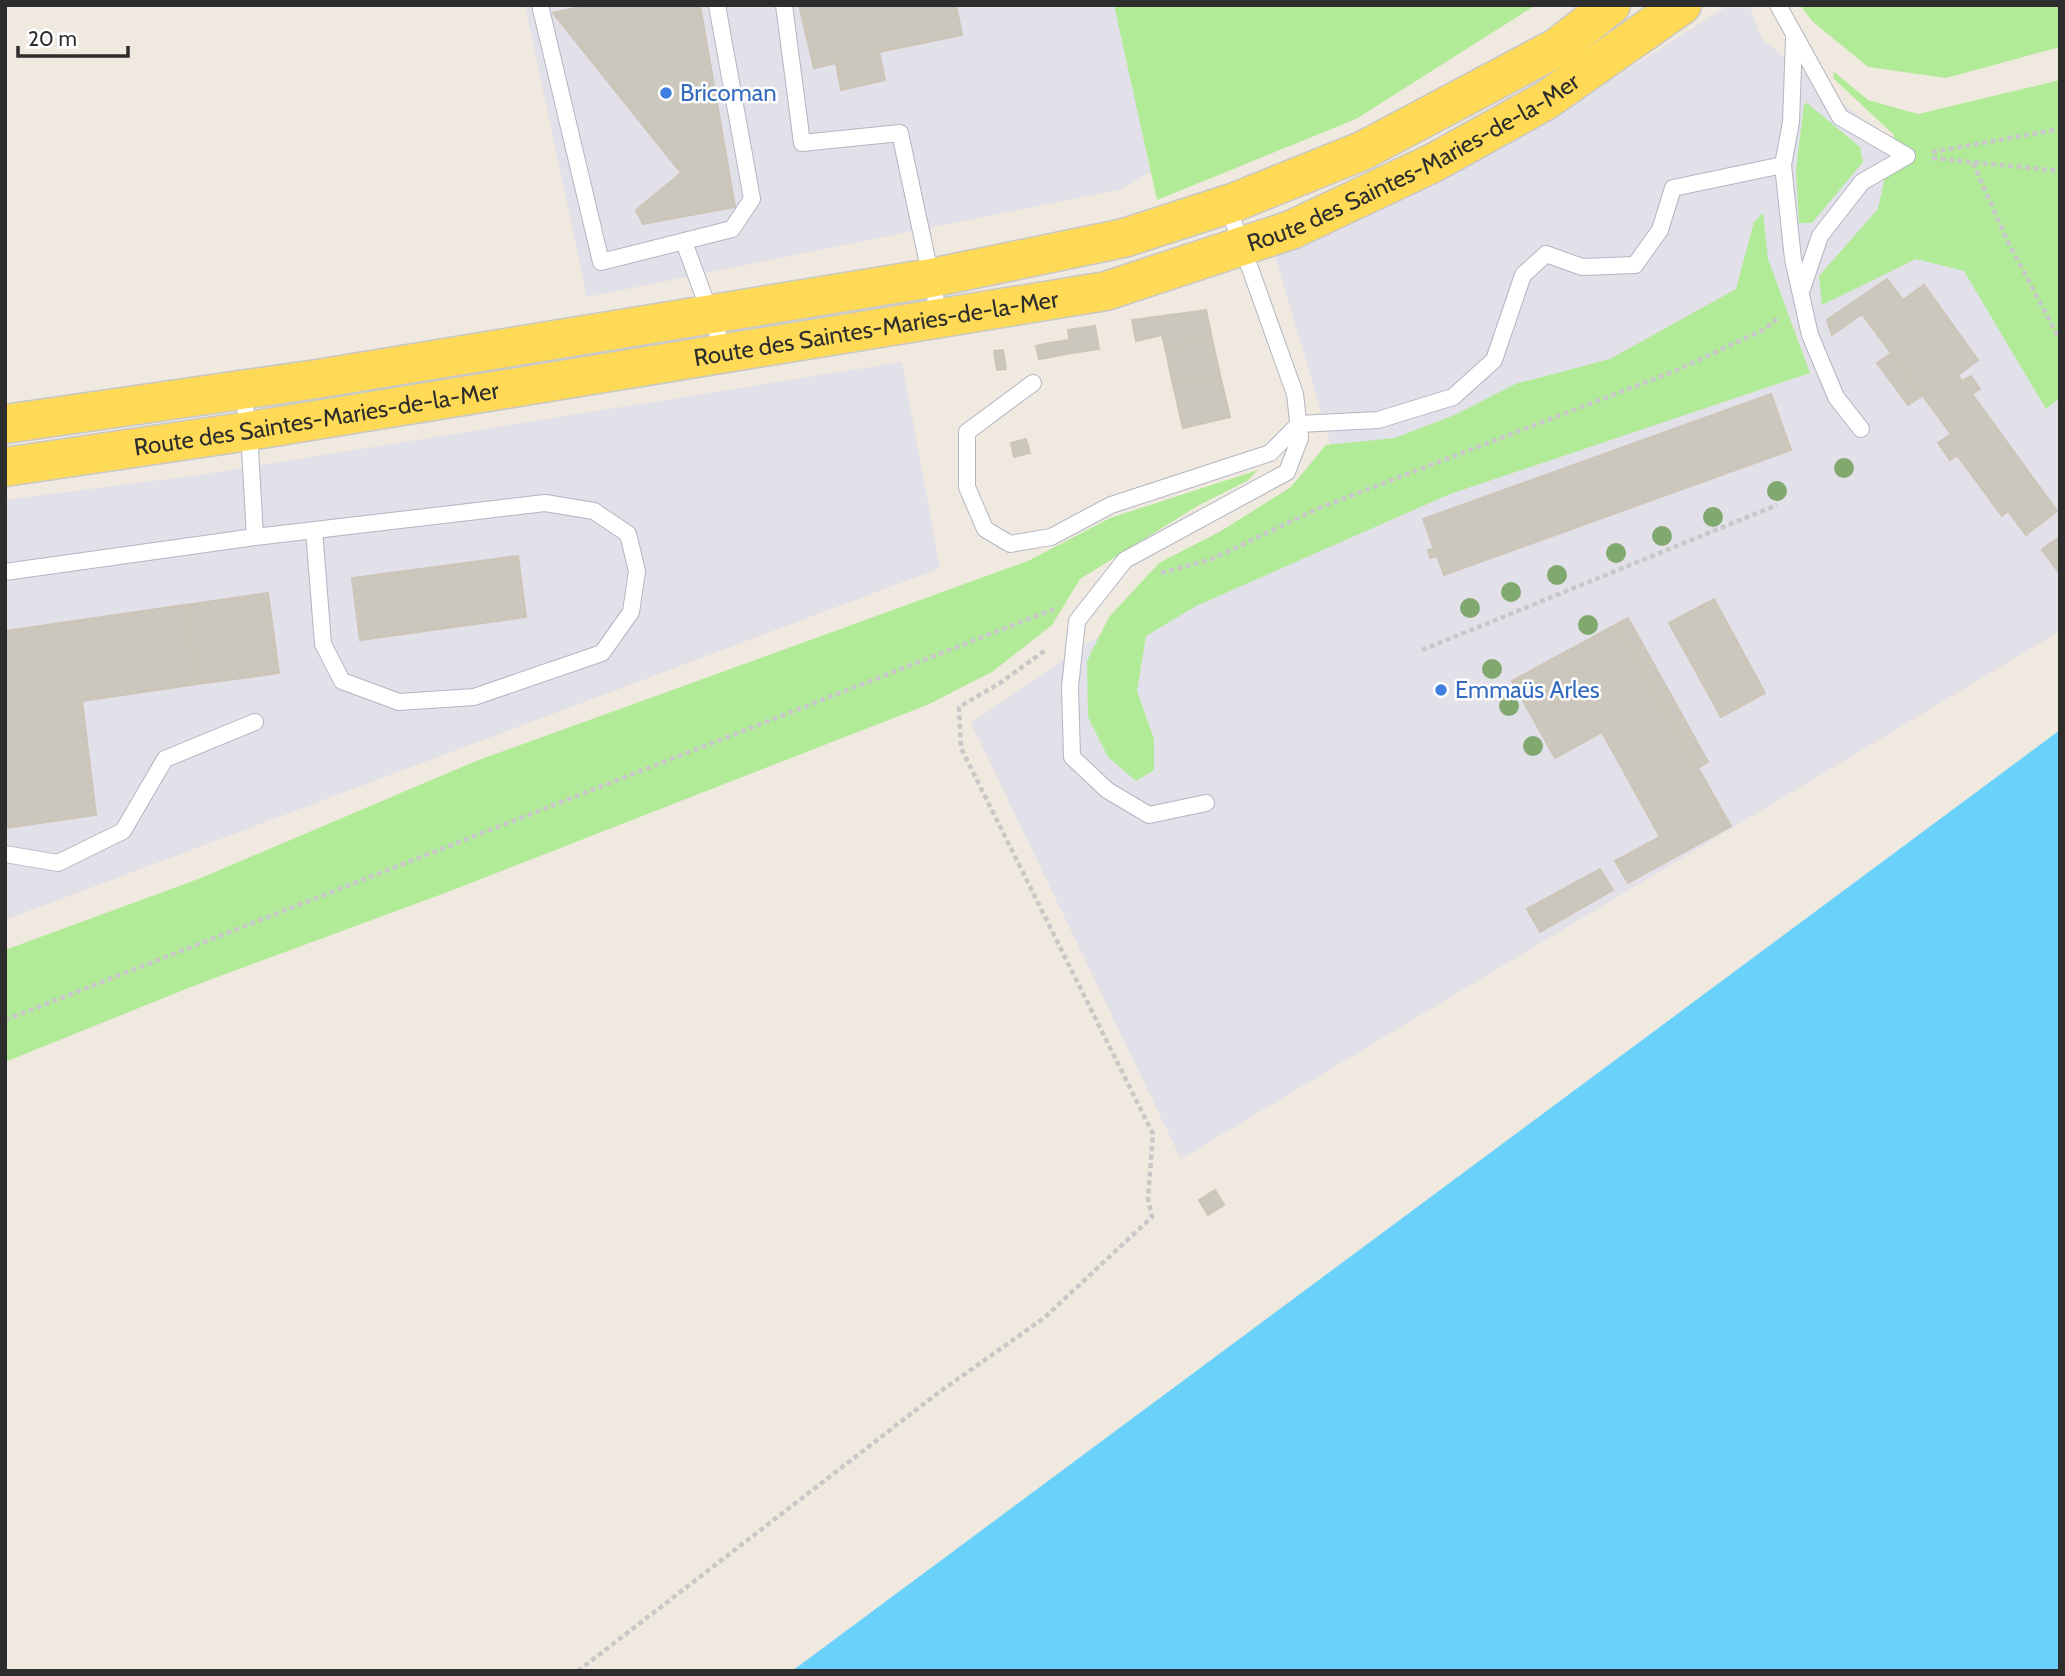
<svg xmlns="http://www.w3.org/2000/svg" width="2065" height="1676" font-family="Cabin,sans-serif">
<style>
.industrial{fill:#e2e0e8}
.green{fill:#b2eb97}
.water{fill:#6ad1fa}
.building{fill:#cbc7bd;stroke:#ccc5b8;stroke-width:2}
.lines{fill:none;stroke-linecap:round;stroke-linejoin:round}
.lane-casing{stroke:#b3b5c2;stroke-width:18}
.primary-casing{stroke:#c8c8c8;stroke-width:41}
.path{stroke:#c8c8c8;stroke-width:4.5;stroke-dasharray:5 3.5;stroke-linecap:butt}
.lane{stroke:#fff;stroke-width:16}
.primary{stroke:#feda56;stroke-width:38}
.tree{fill:#81a96f}
.shop-dot{fill:#3f7fe0;stroke:#fff;stroke-width:2.5}
.labels{text-anchor:middle;stroke-width:5;stroke-linejoin:round;paint-order:stroke}
.shop-label{font-size:24px;fill:#366cbe;stroke:#fff;text-anchor:start}
.street-label{font-size:24px;fill:#2d2d2d;stroke:#fff}
</style>
<rect width="100%" height="100%" fill="#f0e9df"/>
<path class="industrial" d="M525 5H1432L1122 189 587 297Z
M1729 5H1749L1762 39 1944 184 2060 383V631L1181 1159 971 723 1339 472 1275 256 1570 106Z
M902 362 940 568 5 920V500L199 475Z"/>
<path class="green" d="M1114 5H1536L1356 119 1157 200Z
M1800 5H2060V47L1946 78 1868 67 1812 21Z
M1833 71 1868 100 1918 114 2060 80V398L2046 409 1964 271 1916 259 1822 305 1819 276 1878 209 1894 135 1834 79Z
M1807 103 1860 147 1863 162 1812 223H1799L1796 170 1804 104Z
M1763 213 1768 259 1810 373 1450 494 1196 606 1146 636 1137 691 1154 739V770L1136 781 1108 757 1088 717 1087 661 1109 617 1159 563 1221 531 1291 487 1326 445 1395 438 1457 414 1515 384 1610 359 1736 289 1754 222Z
M1258 470 1247 481 1199 505 1080 579 1052 625 992 672 927 705 445 893 196 985 5 1062V950L201 878 476 761 1028 561 1110 518Z"/>
<path class="water" d="M2060 730V1671H792Z"/>
<path class="building" d="M590 5H700L735 207 643 224 636 210 681 173 553 13Z
M799 5H956L962 35 879 52 885 80 841 90 836 63 814 68Z
M1887 279 1903 300 1924 285 1978 360 1958 375 1962 381 1971 376 1980 389 1972 394 2057 511 2026 535 2008 511 2002 516 1957 455 1950 460 1938 443 1951 434 1862 314 1832 335 1827 320Z
M1206 310 1212 339 1165 347 1162 335 1136 341 1132 320Z
M1095 326 1099 349 1071 353 1068 330Z
M1212 339 1220 375 1173 385 1165 347Z
M1070 340 1071 353 1051 357 1049 343Z
M1049 343 1051 357 1039 359 1036 346Z
M1003 350 1006 369 997 370 994 351Z
M1892 353 1922 396 1908 405 1877 363Z
M1220 375 1230 417 1183 428 1173 385Z
M1771 394 1791 450 1444 575 1437 556 1430 558 1428 550 1434 549 1423 519Z
M1026 439 1030 453 1014 457 1011 443Z
M2060 537V558L2049 544Z
M2049 544 2060 558V574L2042 550Z
M518 556 526 617 360 640 352 578Z
M268 593 279 673 198 684 185 605Z
M1714 599 1765 693 1721 717 1669 623Z
M185 605 198 684 82 701 96 815 5 828V631Z
M1628 618 1708 762 1698 768 1617 624Z
M1617 624 1731 826 1628 883 1615 861 1660 837 1602 732 1555 758 1512 681Z
M1600 869 1613 890 1540 932 1527 909Z
M1215 1190 1224 1205 1208 1215 1199 1200Z"/>
<g class="lines">
<g class="lane-casing">
<path id="lane" d="M540 5 601 262 732 229 752 199 717 5
M784 5 802 143 900 133 940 320
M1778 5 1840 117 1907 156 1862 182 1820 236 1802 289
M1794 38 1791 122 1783 165 1793 259 1810 335 1836 397 1861 429
M684 242 725 354
M1033 383 967 432V487L985 529 1010 544 1051 537 1111 505 1270 453 1299 424 1378 420 1453 397 1494 360 1523 275 1546 254 1582 267 1635 265 1660 230 1673 188 1783 165
M255 537 545 503 594 511 628 534 637 571 631 612 602 653 474 697 399 702 342 681 323 644 314 530
M5 572 255 537 249 431 242 390
M1206 803 1149 815 1107 790 1072 757 1070 687 1077 621 1125 560 1287 472 1300 438 1295 394 1227 204
M5 854 58 863 123 831 165 759 255 722"/>
</g>
<g class="primary-casing">
<g id="primary">
<path d="M5 424 317 379 931 278 1124 238 1235 202 1362 151 1558 47 1611 5"/>
<path id="s1" d="M5 467 249 431 1106 291 1291 230 1433 163 1545 101 1682 5"/>
</g>
</g>
<path class="path" d="M1932 152 2060 129
M1932 158 2060 171
M1973 163 2007 240 2060 340
M1161 573 1212 559 1319 508 1675 371 1765 329 1779 317
M1422 650 1777 505
M5 1020 1054 609
M578 1671 938 1393 1044 1318 1152 1217 1148 1199 1153 1134 961 748 959 707 1000 683 1047 649"/>
<use href="#lane" class="lane"/>
<use href="#primary" class="primary"/>
</g>
<g class="tree">
<circle cx="1844" cy="468" r="10"/>
<circle cx="1777" cy="491" r="10"/>
<circle cx="1713" cy="517" r="10"/>
<circle cx="1662" cy="536" r="10"/>
<circle cx="1616" cy="553" r="10"/>
<circle cx="1557" cy="575" r="10"/>
<circle cx="1511" cy="592" r="10"/>
<circle cx="1470" cy="608" r="10"/>
<circle cx="1588" cy="625" r="10"/>
<circle cx="1492" cy="669" r="10"/>
<circle cx="1509" cy="706" r="10"/>
<circle cx="1533" cy="746" r="10"/>
</g>
<g class="shop-dot">
<circle cx="666" cy="93" r="7"/>
<circle cx="1441" cy="690" r="7"/>
</g>
<g class="labels">
<g class="shop-label">
<text x="680" y="101">Bricoman</text>
<text x="1455" y="698">Emmaüs Arles</text>
</g>
<g class="street-label">
<text dy="8" stroke="none"><textPath href="#s1" startOffset="1449">Route des Saintes-Maries-de-la-Mer</textPath></text>
<text dy="8" stroke="none"><textPath href="#s1" startOffset="882">Route des Saintes-Maries-de-la-Mer</textPath></text>
<text dy="8" stroke="none"><textPath href="#s1" startOffset="315">Route des Saintes-Maries-de-la-Mer</textPath></text>
</g>
</g>
<rect width="2065" height="1676" fill="none" stroke="#2d2d2d" stroke-width="14"/>
<path d="M18 46v10h110v-10" fill="none" stroke="#2d2d2d" stroke-width="3.5"/>
<text x="28" y="46" font-size="21" fill="#2d2d2d" stroke="#ffffff" stroke-width="5" paint-order="stroke">20 m</text>
</svg>
